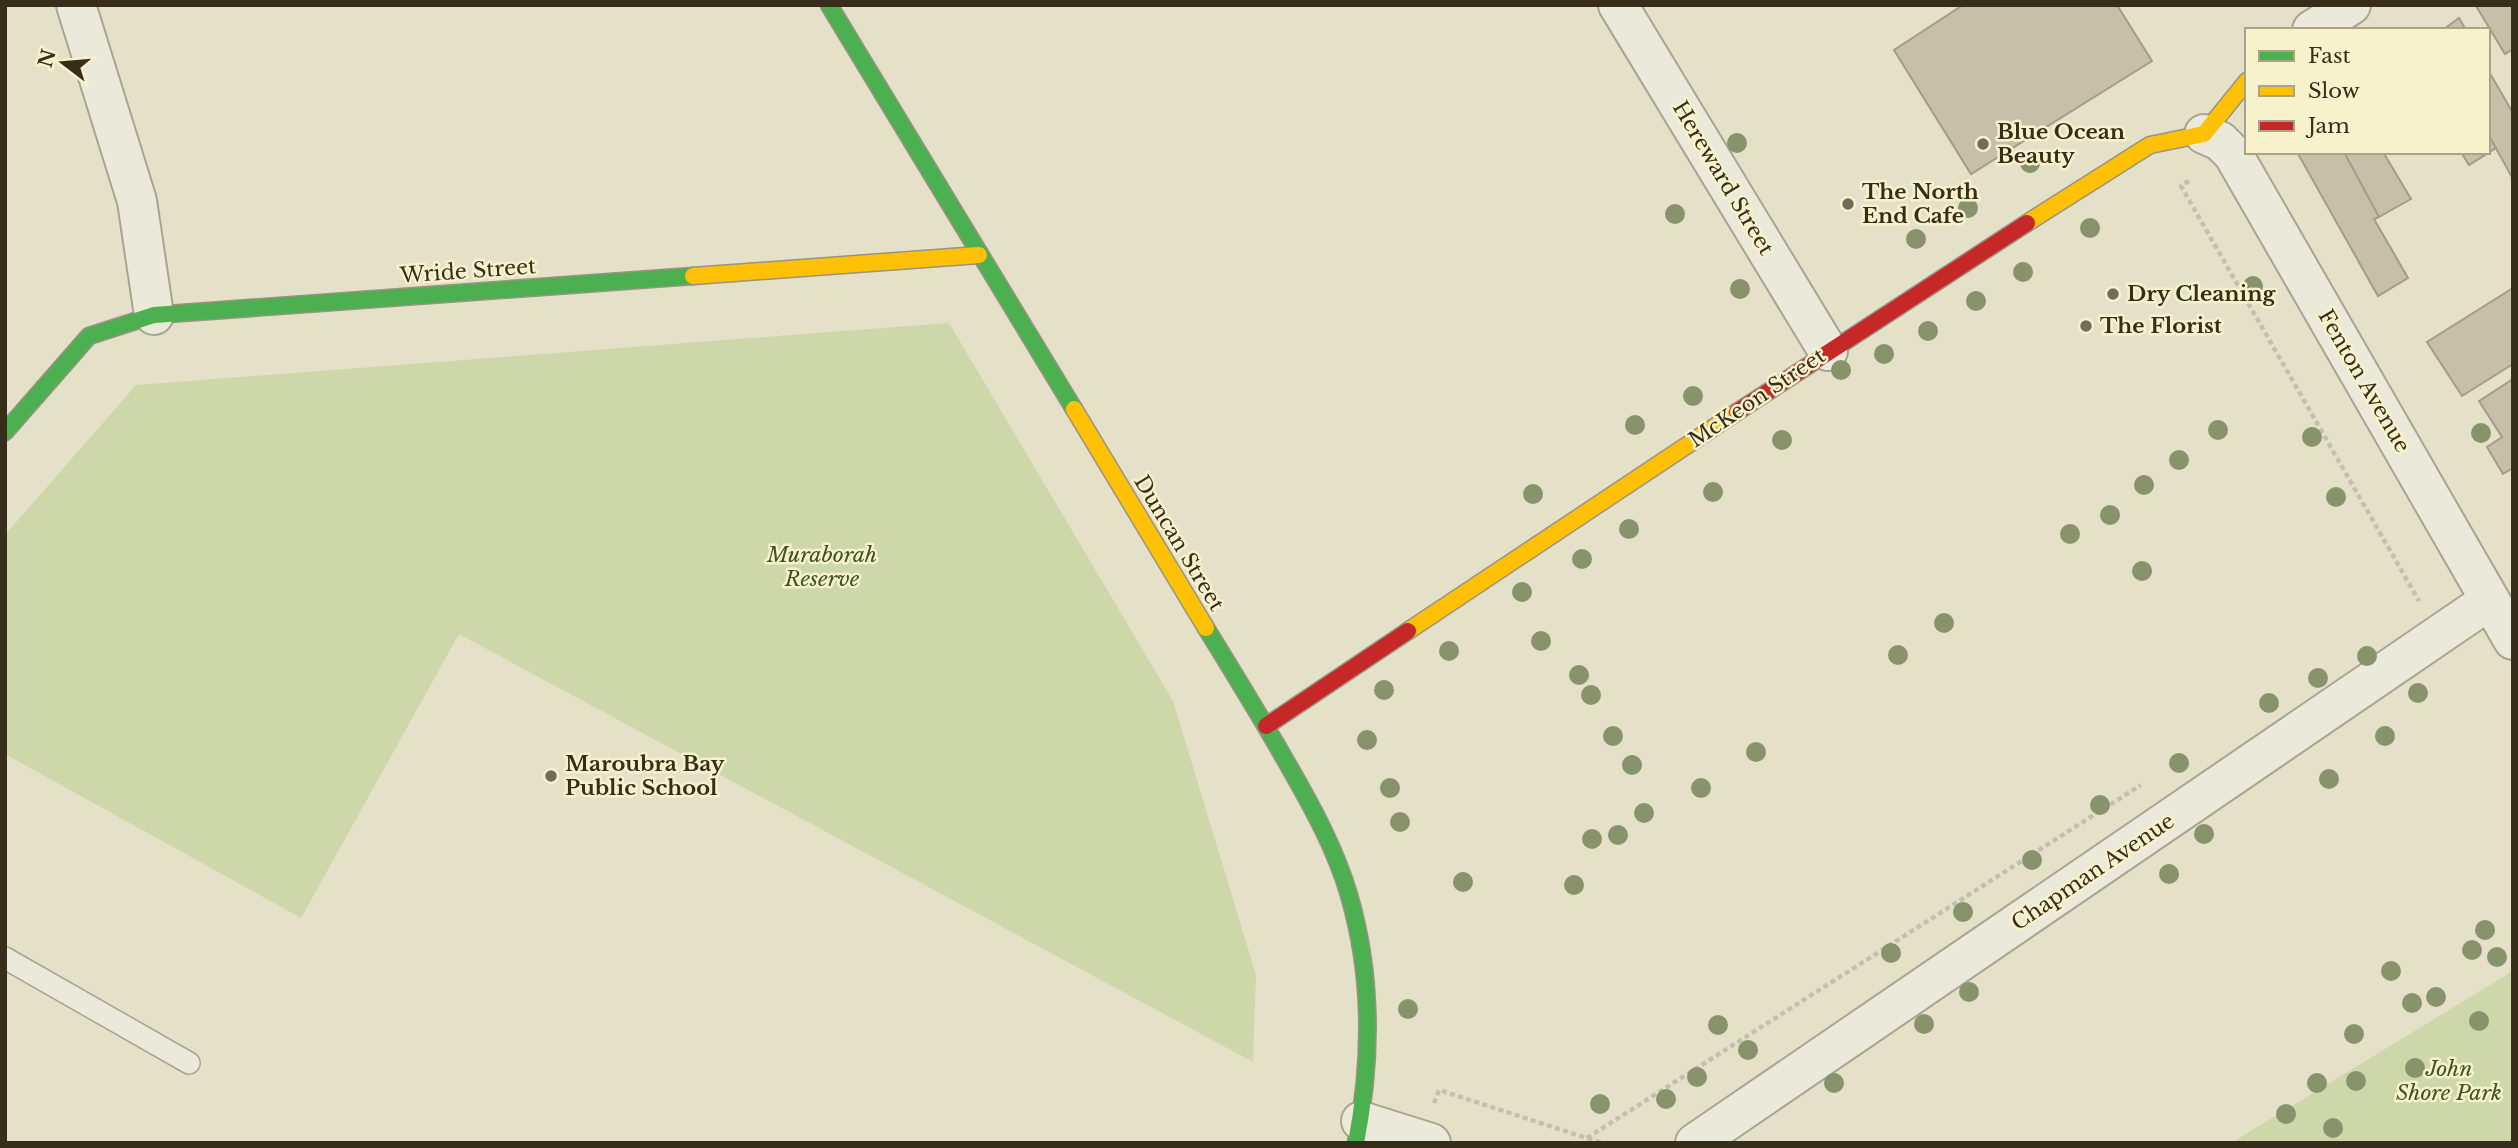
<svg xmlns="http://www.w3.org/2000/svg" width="2518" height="1148" font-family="'Libre Baskerville',serif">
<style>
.green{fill:#cdd7a9}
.building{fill:#c8bfa9;stroke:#a49c88;stroke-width:2}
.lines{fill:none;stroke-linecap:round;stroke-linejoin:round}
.lane-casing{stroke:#a8a492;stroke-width:24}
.street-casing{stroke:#a8a492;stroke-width:42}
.fast-casing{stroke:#989382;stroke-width:19}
.slow-casing{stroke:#989382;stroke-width:19}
.jam-casing{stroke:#989382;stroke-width:19}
.path{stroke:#c3c0b1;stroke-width:4.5;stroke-dasharray:5 3.5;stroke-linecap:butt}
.lane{stroke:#ebe9da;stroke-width:21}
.street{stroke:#ebe9da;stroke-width:38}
.fast{stroke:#4caf50;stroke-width:16}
.slow{stroke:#ffc107;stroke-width:16}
.jam{stroke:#c62828;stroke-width:16}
.tree{fill:#88936c}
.poi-dot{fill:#736c58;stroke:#f7f2cc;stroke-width:2.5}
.labels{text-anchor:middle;stroke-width:5;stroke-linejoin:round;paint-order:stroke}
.poi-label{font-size:21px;font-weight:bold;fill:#362d1b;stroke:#f7f2cc;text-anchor:start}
.street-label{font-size:21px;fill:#362d1b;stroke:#f7f2cc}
.park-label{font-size:21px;font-style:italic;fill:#3d5420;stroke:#f7f2cc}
</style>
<rect width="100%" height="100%" fill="#e4e1c8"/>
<path class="green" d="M949 323 1173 701 1256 975 1253 1062 459 634 301 918 5 754V535L136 385Z
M2513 971V1143H2231Z"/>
<path class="building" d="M1963 5H2117L2152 61 1971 174 1894 50Z
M2478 5H2513V49L2505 54 2476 6Z
M2459 18 2466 30H2443Z
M2488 70 2513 113V179L2488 134Z
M2488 134 2496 148 2469 165 2461 152H2488Z
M2297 152H2344L2379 217 2374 219 2408 278 2378 296Z
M2344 152H2383L2411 199 2379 217Z
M2513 288V364L2462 396 2427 342Z
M2513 379V468L2503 474 2487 447 2502 437 2479 401Z"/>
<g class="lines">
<g class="lane-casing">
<path id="lane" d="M5 958 189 1063"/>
</g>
<g class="street-casing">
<path id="street" d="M76 5 137 201 154 315
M1618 5 1828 351
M2312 30 2351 5
M2204 134 2220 141 2233 154 2513 640
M1361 1121 1431 1143
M1695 1143 2490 600"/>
</g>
<g class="fast-casing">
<path id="fast" d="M829 5 1074 409
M5 432 89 336 154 315 693 276
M1206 628C1235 675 1264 722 1291 770 1314 810 1336 851 1349 895 1373 977 1372 1060 1356 1143"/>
</g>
<g class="slow-casing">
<path id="slow" d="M2027 223 2150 145 2204 134 2247 81
M693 276 979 255
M1074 409 1206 628
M1408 631 1737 412"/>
</g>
<g class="jam-casing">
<path id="jam" d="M1737 412 2027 223
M1266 726 1408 631"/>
</g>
<path class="path" d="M2189 181 2181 186 2419 601
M1434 1103 1439 1090 1602 1143
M1587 1138 2141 785"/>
<use href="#lane" class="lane"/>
<use href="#street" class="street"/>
<use href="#fast" class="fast"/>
<use href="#slow" class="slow"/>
<use href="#jam" class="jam"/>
</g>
<g class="tree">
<circle cx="1737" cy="143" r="10"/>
<circle cx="2030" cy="163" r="10"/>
<circle cx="1968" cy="208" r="10"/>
<circle cx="1675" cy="214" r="10"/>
<circle cx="2090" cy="228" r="10"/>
<circle cx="1916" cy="239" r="10"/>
<circle cx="2023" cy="272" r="10"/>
<circle cx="2253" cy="286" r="10"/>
<circle cx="1740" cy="289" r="10"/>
<circle cx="1976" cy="301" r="10"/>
<circle cx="1928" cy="331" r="10"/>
<circle cx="1884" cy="354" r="10"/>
<circle cx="1841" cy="370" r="10"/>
<circle cx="1693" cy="396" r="10"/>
<circle cx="1635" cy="425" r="10"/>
<circle cx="2218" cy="430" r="10"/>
<circle cx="2481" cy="433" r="10"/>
<circle cx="2312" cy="437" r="10"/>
<circle cx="1782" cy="440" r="10"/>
<circle cx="2179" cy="460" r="10"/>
<circle cx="2144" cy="485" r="10"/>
<circle cx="1713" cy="492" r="10"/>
<circle cx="1533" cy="494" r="10"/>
<circle cx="2336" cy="497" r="10"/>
<circle cx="2110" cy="515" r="10"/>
<circle cx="1629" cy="529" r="10"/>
<circle cx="2070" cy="534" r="10"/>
<circle cx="1582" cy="559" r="10"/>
<circle cx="2142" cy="571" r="10"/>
<circle cx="1522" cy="592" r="10"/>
<circle cx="1944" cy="623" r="10"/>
<circle cx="1541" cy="641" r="10"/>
<circle cx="1449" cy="651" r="10"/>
<circle cx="1898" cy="655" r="10"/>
<circle cx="2367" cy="656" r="10"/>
<circle cx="1579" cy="675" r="10"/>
<circle cx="2318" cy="678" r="10"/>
<circle cx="1384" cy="690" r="10"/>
<circle cx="2418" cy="693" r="10"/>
<circle cx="1591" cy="695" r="10"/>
<circle cx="2269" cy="703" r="10"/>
<circle cx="1613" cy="736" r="10"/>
<circle cx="2385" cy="736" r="10"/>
<circle cx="1367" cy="740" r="10"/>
<circle cx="1756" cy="752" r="10"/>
<circle cx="2179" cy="763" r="10"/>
<circle cx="1632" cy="765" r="10"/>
<circle cx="2329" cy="779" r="10"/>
<circle cx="1390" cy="788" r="10"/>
<circle cx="1701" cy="788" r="10"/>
<circle cx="2100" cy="805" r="10"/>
<circle cx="1644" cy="813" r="10"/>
<circle cx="1400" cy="822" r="10"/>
<circle cx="2204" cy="834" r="10"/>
<circle cx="1618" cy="835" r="10"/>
<circle cx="1592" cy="839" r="10"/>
<circle cx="2032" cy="860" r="10"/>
<circle cx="2169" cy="874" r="10"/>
<circle cx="1463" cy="882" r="10"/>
<circle cx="1574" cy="885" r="10"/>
<circle cx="1963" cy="912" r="10"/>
<circle cx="2485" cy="930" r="10"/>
<circle cx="2472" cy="950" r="10"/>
<circle cx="1891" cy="953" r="10"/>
<circle cx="2497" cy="957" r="10"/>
<circle cx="2391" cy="971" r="10"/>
<circle cx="1969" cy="992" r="10"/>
<circle cx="2436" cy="997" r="10"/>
<circle cx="2412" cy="1003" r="10"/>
<circle cx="1408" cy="1009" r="10"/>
<circle cx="2479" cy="1021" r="10"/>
<circle cx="1924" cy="1024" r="10"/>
<circle cx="1718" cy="1025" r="10"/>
<circle cx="2354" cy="1034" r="10"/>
<circle cx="1748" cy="1050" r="10"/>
<circle cx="2415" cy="1068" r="10"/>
<circle cx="1697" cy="1077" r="10"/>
<circle cx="2356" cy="1081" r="10"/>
<circle cx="1834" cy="1083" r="10"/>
<circle cx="2317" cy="1083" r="10"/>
<circle cx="1666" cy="1099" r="10"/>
<circle cx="1600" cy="1104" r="10"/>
<circle cx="2286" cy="1114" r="10"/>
<circle cx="2333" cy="1128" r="10"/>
</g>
<g class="poi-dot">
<circle cx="1983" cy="144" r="7"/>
<circle cx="1848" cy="204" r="7"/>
<circle cx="2113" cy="294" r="7"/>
<circle cx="2086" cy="326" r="7"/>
<circle cx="551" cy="776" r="7"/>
</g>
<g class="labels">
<g class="poi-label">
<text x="1997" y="139">Blue Ocean<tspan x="1997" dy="24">Beauty</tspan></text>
<text x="1862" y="199">The North<tspan x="1862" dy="24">End Cafe</tspan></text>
<text x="2127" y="301">Dry Cleaning</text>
<text x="2100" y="333">The Florist</text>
<text x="565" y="771">Maroubra Bay<tspan x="565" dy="24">Public School</tspan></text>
</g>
<g class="street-label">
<text transform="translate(1723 178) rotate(59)" y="7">Hereward Street</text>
<text transform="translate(468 271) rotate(-4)" y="7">Wride Street</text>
<text transform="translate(2364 381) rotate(60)" y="7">Fenton Avenue</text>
<text transform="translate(1757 398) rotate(-34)" y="7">McKeon Street</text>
<text transform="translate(1179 543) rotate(59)" y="7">Duncan Street</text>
<text transform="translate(2093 872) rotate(-34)" y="7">Chapman Avenue</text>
</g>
<g class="park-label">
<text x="822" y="562">Muraborah<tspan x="822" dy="24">Reserve</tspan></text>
<text x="2449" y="1076">John<tspan x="2449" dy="24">Shore Park</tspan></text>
</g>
</g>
<rect width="2518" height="1148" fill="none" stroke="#362d1b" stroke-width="14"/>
<rect x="2245" y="28" width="245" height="126" fill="#f7f2cc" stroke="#aaa385" stroke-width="2"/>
<rect x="2259" y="51" width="35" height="10" fill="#4caf50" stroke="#aaa385" stroke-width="2"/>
<text x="2308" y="63" font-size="21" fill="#362d1b">Fast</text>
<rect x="2259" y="86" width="35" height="10" fill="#ffc107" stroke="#aaa385" stroke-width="2"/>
<text x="2308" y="98" font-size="21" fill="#362d1b">Slow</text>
<rect x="2259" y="121" width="35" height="10" fill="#c62828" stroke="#aaa385" stroke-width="2"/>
<text x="2308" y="133" font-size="21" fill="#362d1b">Jam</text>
<g transform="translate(63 63) rotate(286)" stroke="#f7f2cc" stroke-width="5" paint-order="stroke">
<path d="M0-5L12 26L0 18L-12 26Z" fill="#362d1b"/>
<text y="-10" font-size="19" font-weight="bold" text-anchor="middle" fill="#362d1b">N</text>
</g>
</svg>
